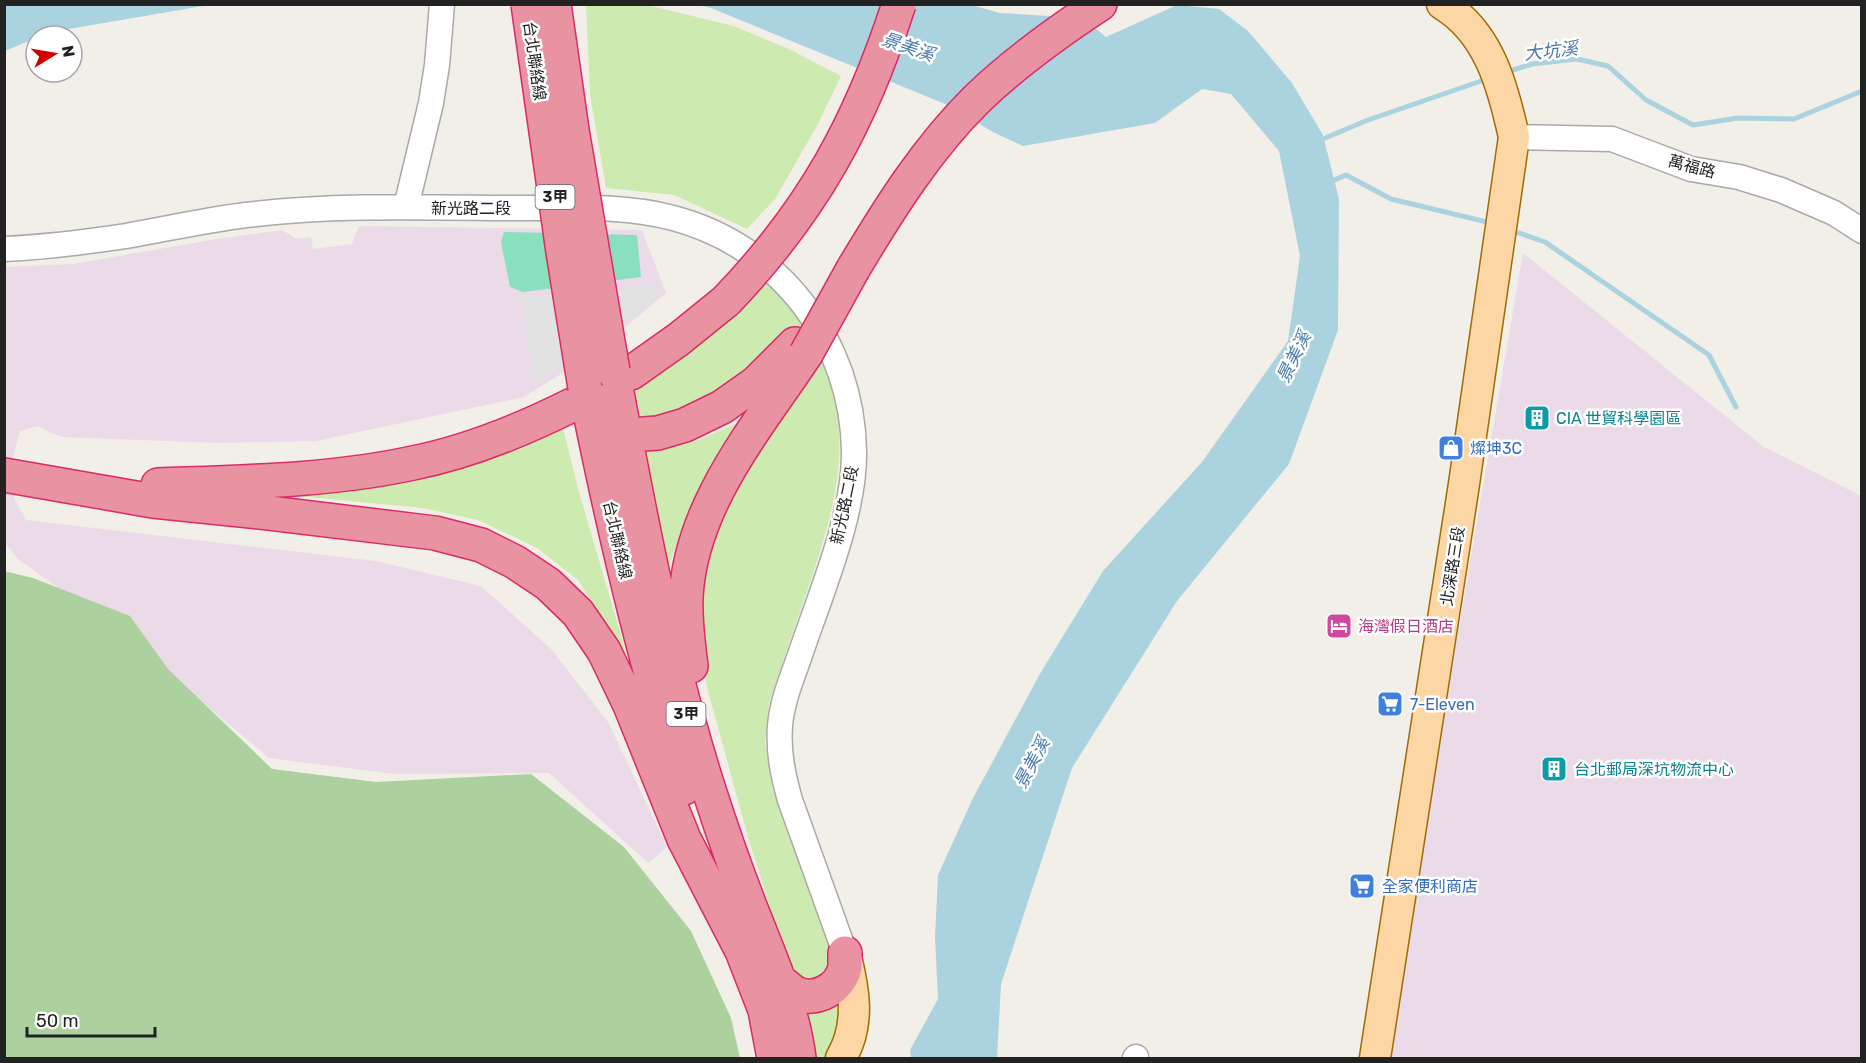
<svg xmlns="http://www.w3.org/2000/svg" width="1866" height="1063" font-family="Rubik,'Noto Sans TC',sans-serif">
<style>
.industrial{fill:#ebdbe8}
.grass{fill:#cdebb0}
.forest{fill:#add19e}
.pitch{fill:#88e0be}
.parking{fill:#e2e2e2}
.water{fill:#aad3df}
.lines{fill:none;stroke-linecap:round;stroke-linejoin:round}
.stream{stroke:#aad3df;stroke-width:5}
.minor-casing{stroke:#a9a9a9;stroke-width:27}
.major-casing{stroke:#a06b00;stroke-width:33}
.highway-casing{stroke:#dc2a67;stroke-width:36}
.minor{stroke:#fff;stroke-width:24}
.major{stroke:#fcd6a4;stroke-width:30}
.highway{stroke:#e892a2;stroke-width:33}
.highway-bridge-casing{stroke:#dc2a67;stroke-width:36;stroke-linecap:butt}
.highway-bridge{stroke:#e892a2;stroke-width:33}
.labels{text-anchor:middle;stroke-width:5;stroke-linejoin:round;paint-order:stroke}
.shield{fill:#fff;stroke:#646464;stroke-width:1.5}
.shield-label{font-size:15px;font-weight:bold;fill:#222}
.street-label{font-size:16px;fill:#222;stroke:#fff}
.culture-label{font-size:16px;fill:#0d838f;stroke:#fff;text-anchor:start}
.shop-label{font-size:16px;fill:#366cbe;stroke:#fff;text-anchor:start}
.hotel-label{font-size:16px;fill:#b23c85;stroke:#fff;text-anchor:start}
.water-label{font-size:18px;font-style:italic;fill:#4a7aab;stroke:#fff}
</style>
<rect width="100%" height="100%" fill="#f2efe9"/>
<path class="industrial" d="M359 226 642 230 666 293 594 353 524 397 316 441 218 443 61 437 38 426 20 431 12 461 14 498 26 520 376 561 481 586 552 650 608 722 667 847 648 863 549 773 393 774 269 758 111 625 18 559 4 542V267L73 264 217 239 282 230 296 239 311 237 313 249 352 244Z
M1523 253 1764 447 1861 496V1058H1385Z"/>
<path class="grass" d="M586 5H647L734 26 791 50 841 76 817 126 775 199 747 229 674 195 606 188 590 95Z
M760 274C782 298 803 321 818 351 857 433 836 504 809 586 795 625 782 664 769 703L765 743 773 789 832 955 833 963 824 976 805 981 795 973 774 920 748 837 707 687 701 658 698 617 706 556 729 494 815 362 693 411 642 421 634 387Z
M737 423 710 467 684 523 662 586 647 451 699 440Z
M562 424 579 492 640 700 619 662 599 613 578 580 537 548 478 520 422 508 256 492Z
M840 996 843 1012 828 1056 826 1058H815L814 1044 806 1007Z"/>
<path class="forest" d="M4 571 33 578 130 616 168 669 272 769 376 782 531 774 624 847 691 931 731 1018 740 1058H5Z"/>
<path class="pitch" d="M504 232 637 235 641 277 523 292 510 287 501 242Z"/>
<path class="parking" d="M654 284 662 293 616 331 536 382 519 296 583 295Z"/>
<path class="water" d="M5 4H209V5L51 32 36 36V38L5 51Z
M698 5H971L1000 13 1083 18 1106 37 1177 5 1219 9 1248 31 1292 83 1323 135 1339 199 1338 330 1289 464 1177 601 1072 768 1001 984 997 1058H911L910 1050 938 999 935 937 938 875 973 798 1041 672 1103 571 1202 462 1288 341 1300 256 1279 151 1231 94 1202 89 1155 123 1023 146 993 132 950 106 711 8Z"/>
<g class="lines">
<path class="stream" d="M1504 73 1532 64 1577 59 1608 66 1646 100 1693 125 1738 118 1794 119 1862 91
M1318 141 1368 120 1487 79
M1328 183 1346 175 1391 199 1487 222
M1516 232 1545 242 1709 355 1736 407"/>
<g class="minor-casing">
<path id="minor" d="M1514 137 1612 139 1691 169 1739 177 1781 190 1834 213 1862 231
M406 207 431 103 437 65 442 4
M4 249C45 247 86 242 126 236 166 229 206 220 246 215 329 205 413 207 497 208 555 209 617 203 673 218 780 246 853 342 854 452 855 515 820 595 800 655 792 678 782 701 780 726 778 752 783 775 790 800L845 953
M1135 1058 1136 1057"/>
</g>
<g class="major-casing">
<path id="major" d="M841 1058C861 1024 854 989 845 953
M1375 1058 1464 484 1514 137C1503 87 1489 32 1442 4"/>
</g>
<g class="highway-casing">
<path id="highway" d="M853 269C889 209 927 148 977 99 1014 63 1056 33 1100 4
M613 371C639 511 665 651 708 787 723 834 739 879 757 924 775 969 793 1011 799 1058
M631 373 679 339 726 301
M585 388C612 523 643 657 684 788
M602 437 658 433 685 425 722 407 756 383 795 344
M4 475 153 501 269 513 435 533 481 545 515 562 548 584 578 613 604 651 630 705 684 839 743 953
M158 485C242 482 330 481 413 463 468 452 522 430 572 405
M691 666C688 643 685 620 686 597 691 504 757 428 806 354
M735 933 765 1010 774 1058
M780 981C785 985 790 990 796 993 815 1003 841 988 845 967 845 963 845 957 845 953"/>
</g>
<use href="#minor" class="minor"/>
<use href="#major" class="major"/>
<use href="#highway" class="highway"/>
<g class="highway-bridge-casing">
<path id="highway-bridge" d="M528 4 563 252 585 388
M554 4 572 130 613 371
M726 301C813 210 860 124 899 4
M806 354 853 269"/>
</g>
<use href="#highway-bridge" class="highway-bridge"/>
</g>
<defs>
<g id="building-square" transform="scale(1.35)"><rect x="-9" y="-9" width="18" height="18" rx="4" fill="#0f9aa8" stroke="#fff"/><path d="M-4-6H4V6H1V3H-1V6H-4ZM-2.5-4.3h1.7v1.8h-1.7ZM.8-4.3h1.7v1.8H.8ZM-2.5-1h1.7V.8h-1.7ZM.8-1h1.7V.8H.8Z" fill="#fff"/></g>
<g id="shop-square" transform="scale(1.35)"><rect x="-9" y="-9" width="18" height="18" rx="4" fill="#3f7fe0" stroke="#fff"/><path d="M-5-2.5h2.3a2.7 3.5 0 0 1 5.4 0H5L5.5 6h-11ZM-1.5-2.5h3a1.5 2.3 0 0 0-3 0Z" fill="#fff"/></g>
<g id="hotel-square" transform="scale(1.35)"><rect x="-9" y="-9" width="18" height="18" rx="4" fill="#d1479c" stroke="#fff"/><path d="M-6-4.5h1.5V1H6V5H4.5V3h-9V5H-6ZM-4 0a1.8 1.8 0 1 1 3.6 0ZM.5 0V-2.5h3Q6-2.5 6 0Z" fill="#fff"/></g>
<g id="supermarket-square" transform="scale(1.35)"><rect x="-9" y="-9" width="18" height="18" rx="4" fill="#3f7fe0" stroke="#fff"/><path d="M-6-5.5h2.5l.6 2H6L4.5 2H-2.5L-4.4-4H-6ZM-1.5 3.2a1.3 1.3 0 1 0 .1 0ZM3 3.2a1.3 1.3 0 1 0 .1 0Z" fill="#fff"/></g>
</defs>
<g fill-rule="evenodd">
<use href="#building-square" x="1537" y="418"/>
<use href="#shop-square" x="1451" y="448"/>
<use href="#hotel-square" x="1339" y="626"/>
<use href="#supermarket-square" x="1390" y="704"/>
<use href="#building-square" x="1554" y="769"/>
<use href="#supermarket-square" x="1362" y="886"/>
</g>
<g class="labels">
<g class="shield">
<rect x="535.5" y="185" width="39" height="24" rx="4.5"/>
<rect x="666.5" y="702" width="39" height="24" rx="4.5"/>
</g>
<g class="shield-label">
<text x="555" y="202">3甲</text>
<text x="686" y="719">3甲</text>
</g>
<g class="street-label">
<text transform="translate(535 61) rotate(82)" y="6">台北聯絡線</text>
<text transform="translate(1692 166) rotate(15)" y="6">萬福路</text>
<text x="471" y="214">新光路二段</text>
<text transform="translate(844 505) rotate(-78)" y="6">新光路二段</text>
<text transform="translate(618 540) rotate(77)" y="6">台北聯絡線</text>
<text transform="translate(1452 566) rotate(-81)" y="6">北深路三段</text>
</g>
<g class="culture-label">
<text x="1556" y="424">CIA 世貿科學園區</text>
<text x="1574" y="775">台北郵局深坑物流中心</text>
</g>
<g class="shop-label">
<text x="1470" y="454">燦坤3C</text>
<text x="1410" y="710">7-Eleven</text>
<text x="1382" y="892">全家便利商店</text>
</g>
<g class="hotel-label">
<text x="1358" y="632">海灣假日酒店</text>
</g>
<g class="water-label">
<text transform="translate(908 47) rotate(19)" y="6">景美溪</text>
<text transform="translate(1551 51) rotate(-6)" y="6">大坑溪</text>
<text transform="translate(1294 357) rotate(-64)" y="6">景美溪</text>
<text transform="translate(1032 763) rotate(-62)" y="6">景美溪</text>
</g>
</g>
<rect width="1866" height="1063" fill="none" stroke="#222222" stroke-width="12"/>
<g transform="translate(54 54) rotate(79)"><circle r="28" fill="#ffffff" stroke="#a7a7a7" stroke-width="1.5"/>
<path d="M0-4.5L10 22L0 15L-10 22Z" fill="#d40000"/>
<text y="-9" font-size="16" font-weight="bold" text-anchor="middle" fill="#222222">N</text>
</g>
<path d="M27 1027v9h128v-9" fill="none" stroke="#222222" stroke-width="3"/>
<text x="36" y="1027" font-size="18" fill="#222222" stroke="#ffffff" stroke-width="4.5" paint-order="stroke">50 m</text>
</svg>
